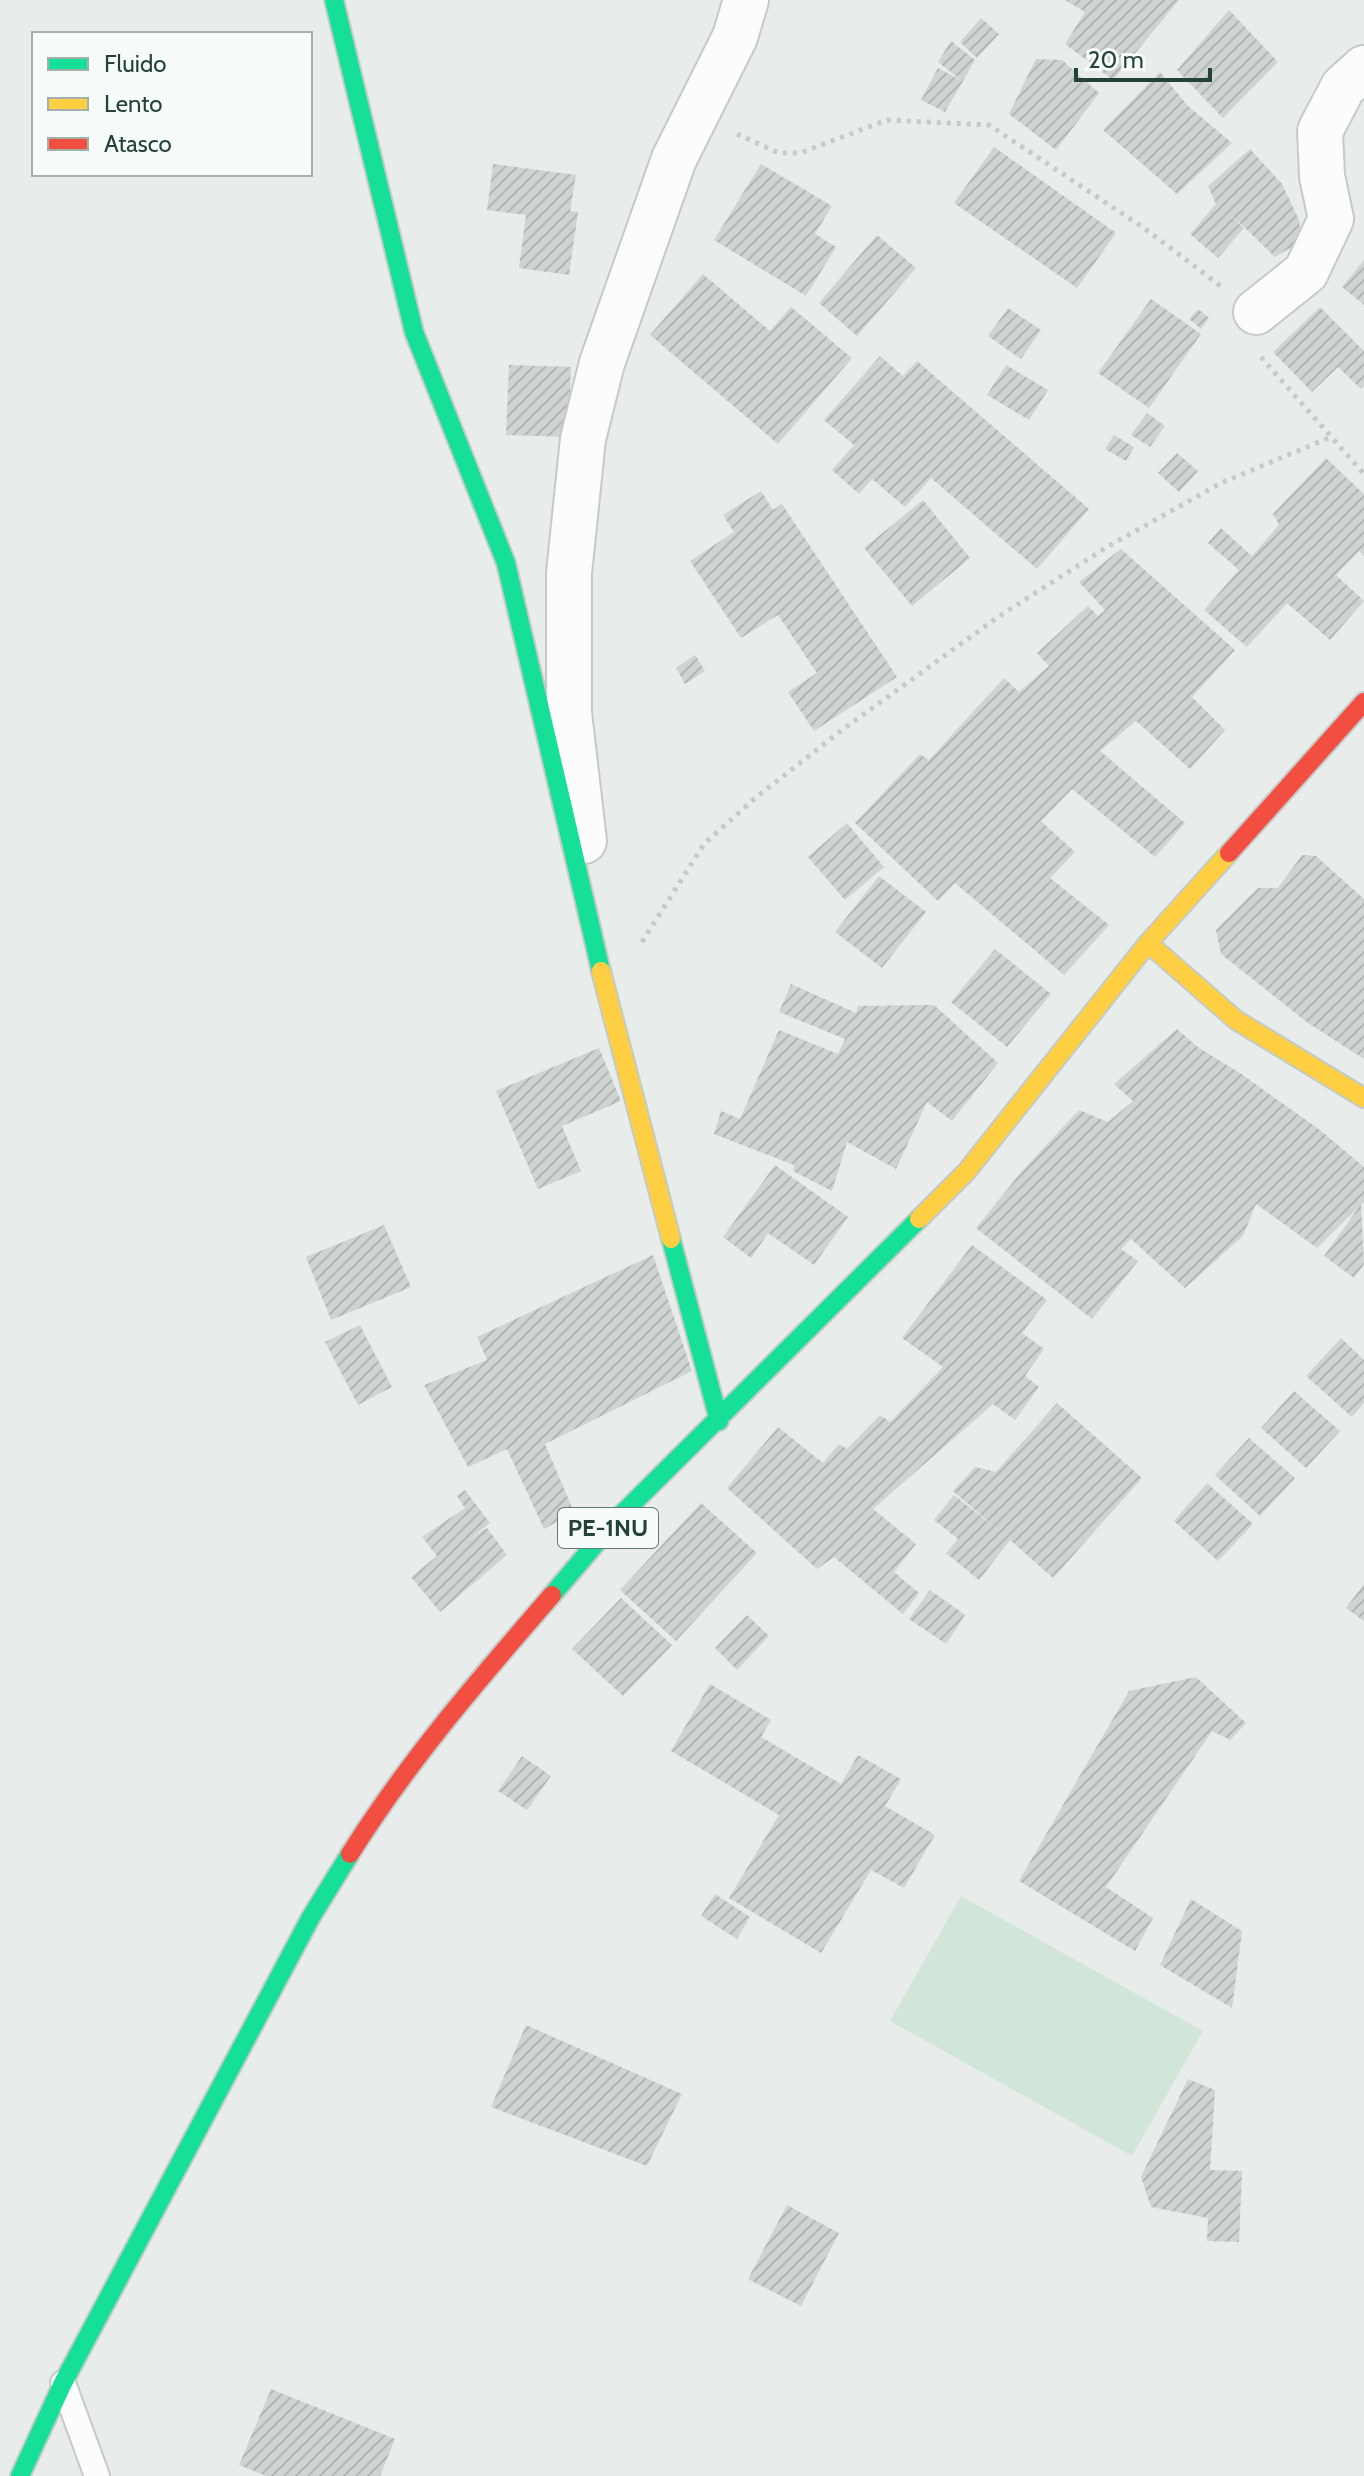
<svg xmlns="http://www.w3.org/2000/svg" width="1364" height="2476" font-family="Cabin,sans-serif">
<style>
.green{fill:#d1e6d8}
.building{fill:url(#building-hatch)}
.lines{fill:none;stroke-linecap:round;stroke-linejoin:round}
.lane-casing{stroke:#c5cac8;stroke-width:28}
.street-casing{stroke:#c5cac8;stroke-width:48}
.fast-casing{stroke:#c3cbc8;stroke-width:22}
.slow-casing{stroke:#c3cbc8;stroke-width:22}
.jam-casing{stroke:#c3cbc8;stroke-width:22}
.path{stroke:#c3ccca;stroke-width:5;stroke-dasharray:4 6;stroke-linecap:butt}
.lane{stroke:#fcfcfc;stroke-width:24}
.street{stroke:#fcfcfc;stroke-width:44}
.fast{stroke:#16e098;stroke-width:18}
.slow{stroke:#ffcf43;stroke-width:18}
.jam{stroke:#f24e42;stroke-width:18}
.labels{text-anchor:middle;stroke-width:6;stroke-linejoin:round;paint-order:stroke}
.shield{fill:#f7fbf9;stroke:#637a73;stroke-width:2}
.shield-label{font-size:24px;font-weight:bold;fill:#24423a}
</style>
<defs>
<pattern id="building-hatch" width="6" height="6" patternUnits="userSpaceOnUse" patternTransform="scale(2)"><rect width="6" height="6" fill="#cfd4d2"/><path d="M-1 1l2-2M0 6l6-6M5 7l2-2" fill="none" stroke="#b2b7b5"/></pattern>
</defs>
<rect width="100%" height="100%" fill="#e8edeb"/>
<path class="green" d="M961 1896 1203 2031 1132 2156 890 2021Z"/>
<path class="building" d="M1065 0H1179L1113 80 1065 44 1085 12Z
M1229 10 1278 62 1223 118 1177 70Z
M981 18 999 34 977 58 960 42Z
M951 41 975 60 945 112 921 100 938 68 962 81 938 62Z
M1036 59 1062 60 1099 93 1056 150 1009 114Z
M1160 72 1188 106 1232 143 1177 194 1103 130Z
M994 147 1116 233 1077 288 954 203Z
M1250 149 1282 184 1299 220 1302 241 1275 257 1240 223 1230 215 1244 228 1218 258 1190 234 1216 204 1208 186Z
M493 164 576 175 570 211 578 212 569 275 519 268 526 215 487 210Z
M761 164 832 206 815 234 836 247 806 296 714 240Z
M877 235 916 268 857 336 819 303Z
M1364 260V305L1342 287Z
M703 274 770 331 791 307 852 358 778 444 650 335Z
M1151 299 1201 334 1149 408 1098 373Z
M1320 307 1364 351V386L1361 389 1338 367 1312 392 1273 352Z
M1008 308 1041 330 1021 359 988 336Z
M1198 309 1209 318 1201 329 1189 319Z
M880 356 903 376 917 361 1089 509 1037 569 931 478 905 507 872 479 859 494 832 470 854 445 824 420Z
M509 365 571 367 568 437 506 435Z
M1006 365 1048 390 1029 420 987 395Z
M1147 413 1165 426 1150 447 1131 435Z
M1114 435 1134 447 1126 461 1105 449Z
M1177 453 1198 471 1179 492 1158 473Z
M1326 458 1364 494V556L1359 551 1336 575 1364 601 1330 640 1287 603 1247 647 1204 610 1239 570 1208 543 1221 528 1252 556 1279 525 1273 514Z
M761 491 773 510 782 504 897 677 814 731 788 692 817 673 778 615 741 638 690 561 734 532 723 515Z
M923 500 970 558 912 606 864 548Z
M1121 549 1235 650 1192 697 1225 730 1190 769 1136 721 1100 751 1185 823 1155 857 1072 789 1041 821 1075 852 1050 878 1109 925 1064 975 955 883 938 901 855 823 920 754 929 760 1004 678 1019 692 1049 666 1037 653 1088 606 1098 616 1105 610 1079 582Z
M695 655 705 671 685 684 676 668Z
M847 823 884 867 845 900 808 857Z
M1302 855 1316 856 1364 899V1059L1308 1023 1221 954 1216 930 1258 888H1278Z
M879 876 926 912 882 968 835 932Z
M995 949 1051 994 1007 1047 951 1002Z
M791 984 856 1013 858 1006 934 1005 998 1063 952 1121 927 1102 896 1169 847 1142 832 1191 793 1171 794 1165 714 1134 721 1111 740 1119 779 1030 838 1054 845 1039 779 1012Z
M1177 1029 1199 1048 1240 1073 1320 1130 1364 1167V1202L1317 1248 1256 1204 1243 1236 1185 1288 1131 1239 1121 1249 1138 1261 1092 1319 976 1228 1022 1171 1079 1110 1108 1122 1133 1101 1114 1084Z
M599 1048 621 1101 562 1126 581 1171 538 1189 496 1091Z
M775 1165 848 1217 814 1265 768 1233 751 1258 723 1237Z
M1361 1204 1364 1264 1354 1278 1324 1256Z
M384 1225 411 1287 331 1320 306 1257Z
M972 1245 1047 1300 1022 1333 1044 1349 1025 1376 1039 1387 1015 1420 993 1404 873 1509 916 1544 894 1572 919 1593 903 1614 834 1557 817 1569 727 1488 778 1427 823 1463 839 1444 847 1449 880 1415 890 1422 943 1367 902 1338Z
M653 1255 692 1371 545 1444 574 1512 544 1529 507 1449 468 1467 424 1385 487 1360 477 1337Z
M360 1325 392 1387 358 1405 325 1342Z
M1341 1338 1364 1360V1403L1352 1417 1306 1376Z
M1294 1391 1340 1431 1306 1468 1261 1428Z
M1057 1403 1142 1478 1053 1578 1010 1540 979 1580 946 1553 958 1539 934 1520 954 1495 997 1529 953 1491 975 1467 996 1472Z
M1249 1438 1295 1478 1260 1516 1215 1475Z
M1207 1483 1253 1524 1218 1561 1174 1521Z
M465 1490 490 1523 466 1542 487 1528 507 1555 440 1612 411 1577 437 1556 422 1537 465 1508 457 1496Z
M701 1503 757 1553 676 1641 620 1590Z
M1364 1584V1621L1346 1608Z
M930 1590 965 1615 946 1644 909 1619Z
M621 1598 672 1645 623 1696 572 1649Z
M747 1615 769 1636 737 1670 715 1648Z
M1196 1677 1246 1723 1230 1740 1212 1731 1106 1887 1153 1918 1135 1951 1019 1881 1129 1691Z
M710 1684 771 1720 761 1737 841 1784 858 1755 901 1779 885 1806 935 1835 904 1888 871 1870 821 1953 729 1898 779 1815 671 1751Z
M522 1756 551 1776 527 1810 498 1791Z
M715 1894 750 1917 737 1939 701 1916Z
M1191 1899 1242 1931 1232 2008 1160 1965Z
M526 2025 682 2094 647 2166 491 2107Z
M1188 2079 1215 2090 1210 2170 1242 2171 1239 2242 1207 2241 1208 2218 1151 2207 1141 2177Z
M787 2205 839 2233 801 2306 748 2279Z
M271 2389 395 2439 380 2476H266L239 2465Z"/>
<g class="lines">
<g class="lane-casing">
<path id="lane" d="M63 2383 97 2476"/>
</g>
<g class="street-casing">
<path id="street" d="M1256 312 1306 272 1331 219 1322 176 1320 131 1343 87 1364 68
M584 841 569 713V573L583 439 602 363 674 159 735 37 746 0"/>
</g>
<g class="fast-casing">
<path id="fast" d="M334 0 414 332 506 563 601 971
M671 1239 719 1421
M552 1595 615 1521 919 1219
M20 2476 63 2383 311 1917 350 1854"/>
</g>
<g class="slow-casing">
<path id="slow" d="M1148 943 1236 1020 1364 1098
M601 971 671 1239
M919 1219 967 1171 1148 943 1229 853"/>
</g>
<g class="jam-casing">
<path id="jam" d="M1229 853 1364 702
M350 1854C409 1760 480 1678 552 1595"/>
</g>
<path class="path" d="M737 134 779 153H800L887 120 989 125 1144 228 1222 287
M1261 357 1364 474
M642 942 704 844 754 799 842 730 998 617 1107 547 1221 483 1331 437"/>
<use href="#lane" class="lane"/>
<use href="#street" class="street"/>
<use href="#fast" class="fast"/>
<use href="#slow" class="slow"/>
<use href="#jam" class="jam"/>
</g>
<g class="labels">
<rect class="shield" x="558" y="1508" width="100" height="40" rx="6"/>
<g class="shield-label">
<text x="608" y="1536">PE-1NU</text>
</g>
</g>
<rect x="32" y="32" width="280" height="144" fill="#f7fbf9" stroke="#a3b1ad" stroke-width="2"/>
<rect x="48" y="58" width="40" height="12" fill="#16e098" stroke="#a3b1ad" stroke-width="2"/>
<text x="104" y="72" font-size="24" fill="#24423a">Fluido</text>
<rect x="48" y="98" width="40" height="12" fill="#ffcf43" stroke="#a3b1ad" stroke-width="2"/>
<text x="104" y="112" font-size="24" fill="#24423a">Lento</text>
<rect x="48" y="138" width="40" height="12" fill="#f24e42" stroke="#a3b1ad" stroke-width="2"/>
<text x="104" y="152" font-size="24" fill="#24423a">Atasco</text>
<path d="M1076 68v12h134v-12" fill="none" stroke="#24423a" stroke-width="4"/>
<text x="1088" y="68" font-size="24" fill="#24423a" stroke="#f7fbf9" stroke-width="6" paint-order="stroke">20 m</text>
</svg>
